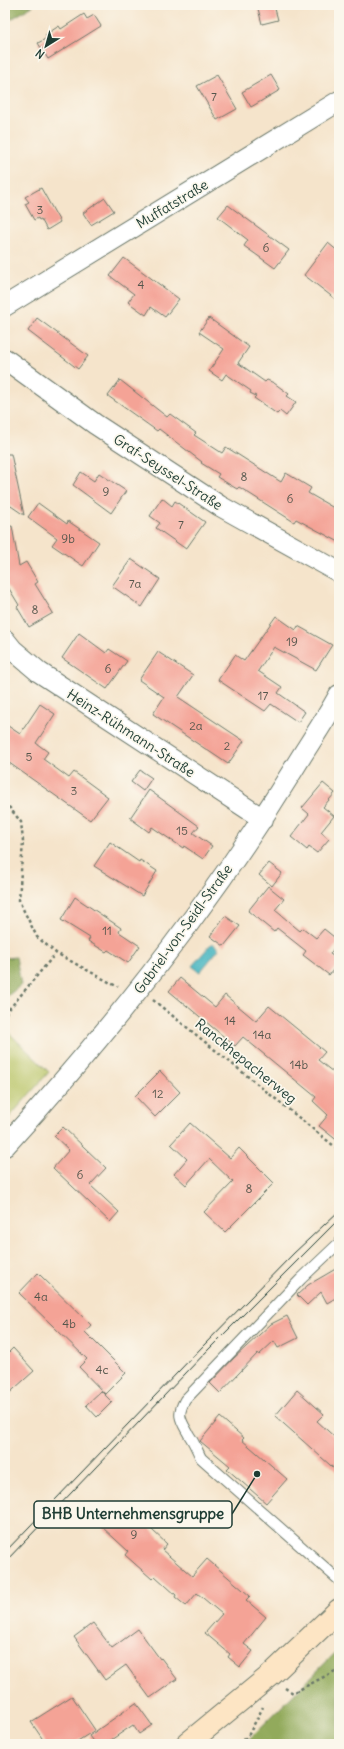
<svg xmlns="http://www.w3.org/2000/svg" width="344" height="1749" font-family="Delius,sans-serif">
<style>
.green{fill:#b8c466;stroke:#6c804d}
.forest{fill:#92aa5b;stroke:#587448}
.water{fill:#48b6c1;stroke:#347a7a}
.building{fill:#f4a396}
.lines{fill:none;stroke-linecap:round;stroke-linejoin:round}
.service-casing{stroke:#6a7769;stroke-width:12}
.minor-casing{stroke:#6a7769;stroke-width:22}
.secondary-casing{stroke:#6a7769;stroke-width:24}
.path{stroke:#6a7769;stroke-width:2.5;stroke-dasharray:3 3;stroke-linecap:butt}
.service{stroke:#fff;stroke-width:10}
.minor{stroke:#fff;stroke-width:20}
.secondary{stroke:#fde5c4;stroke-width:22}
.tram{stroke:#1f3d34;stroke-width:1}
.labels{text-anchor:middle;stroke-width:3.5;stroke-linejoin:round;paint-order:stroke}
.number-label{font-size:12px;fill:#54564c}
.street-label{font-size:14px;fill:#1f3d34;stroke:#fbf7ec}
.leader{fill:none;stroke:#1f3d34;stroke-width:1.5}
.callout-dot{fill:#1f3d34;stroke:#fbf7ec;stroke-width:1.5}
.callout{fill:#fbf7ec;stroke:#1f3d34;stroke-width:1.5}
.callout-label{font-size:15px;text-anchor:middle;font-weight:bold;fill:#1f3d34}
</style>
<rect width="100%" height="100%" fill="#fbf7ec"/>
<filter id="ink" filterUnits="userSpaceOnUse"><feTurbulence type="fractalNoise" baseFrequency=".025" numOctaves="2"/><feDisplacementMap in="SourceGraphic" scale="8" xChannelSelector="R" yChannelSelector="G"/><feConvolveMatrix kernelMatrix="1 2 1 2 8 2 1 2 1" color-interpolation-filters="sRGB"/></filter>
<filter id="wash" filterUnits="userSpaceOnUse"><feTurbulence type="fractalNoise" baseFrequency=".012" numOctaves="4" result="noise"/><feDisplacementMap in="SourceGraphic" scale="16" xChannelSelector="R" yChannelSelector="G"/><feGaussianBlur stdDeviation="0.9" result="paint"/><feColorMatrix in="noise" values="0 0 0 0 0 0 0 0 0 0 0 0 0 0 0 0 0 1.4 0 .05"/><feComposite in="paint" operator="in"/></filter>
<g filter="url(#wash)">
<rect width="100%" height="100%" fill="#f5e4cb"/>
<path class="green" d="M5 1029 49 1072 5 1122Z"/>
<path class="forest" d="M5 5H34L5 23Z
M16 957 21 985 5 998V958Z
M339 1649V1744H244Z"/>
<path class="water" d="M212 943 219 949 200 972 192 966Z"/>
<g id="blocks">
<path class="building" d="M257 5H274L278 20 262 24Z
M84 14 87 19 94 15 101 26 48 59 38 43 47 38 45 35 59 26 61 29Z
M217 75 237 109 217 120 197 86Z
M271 75 280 90 251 107 242 92Z
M41 188 60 222 47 230 41 219 39 220 38 218 34 220 25 204 29 202 25 197Z
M105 198 114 211 91 225 83 213Z
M228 205 289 250 275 268 244 246 248 240 218 217Z
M328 243 339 252V302L304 275Z
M124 258 179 299 165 317 151 307 146 315 128 302 134 294 110 276Z
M37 318 88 356 78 369 28 331Z
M209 318 249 347 238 363 265 382 267 380 274 383 289 394 287 396 296 402 286 416 280 411 277 414 254 398 256 396 250 393 251 391 226 374 222 380 209 371 224 349 199 332Z
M120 380 167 417 170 414 196 433 194 435 222 453 226 447 281 482 286 473 311 488 308 493 339 511V542L296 519 294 522 239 487 237 489 217 477 219 474 201 463 202 462 159 429 157 431 108 396Z
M5 454H11L24 515 5 502Z
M81 472 94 481 99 473 126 491 111 513 73 485Z
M162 498 172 506 175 501 205 522 186 549 156 528 160 523 150 516Z
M38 503 67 524 68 521 99 542 83 566 52 545 57 538 28 517Z
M12 526 19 566 26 562 38 582 35 584 53 613 29 627 17 607 19 605 5 582V527Z
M131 559 160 579 142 607 112 586Z
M276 616 296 630 298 626 332 645 316 670 274 647 258 671 282 687 278 693 305 712 298 722 271 704 265 711 218 680 235 655 244 661Z
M79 633 106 653 109 649 127 661 107 689 62 658Z
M158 652 193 675 178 697 244 741 228 764 153 714 164 697 139 680Z
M40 704 55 714 36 743 48 752 43 759 69 778 74 772 108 797 90 820 5 760V724L20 734Z
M140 770 152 778 143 791 131 782Z
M323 783 335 793 323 807 334 816 321 832 329 839 317 853 309 847 307 850 291 837 309 814 302 808Z
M149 790 199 826 193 833 212 846 203 859 184 846 183 848 152 827 149 832 130 818Z
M110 842 139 862 140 860 157 871 142 896 94 866Z
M269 863 282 873 272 886 259 875Z
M268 886 284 899 275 910 300 931 303 928 316 938 324 929 339 941 330 954 339 960V963L329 975 303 955 306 951 277 928 274 932 248 911Z
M75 897 121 928 119 932 140 946 128 963 108 950 106 952 88 941 90 938 61 920Z
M225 916 240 926 224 946 210 936Z
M180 978 215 1007 225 995 256 1021 269 1006 325 1052 318 1060 339 1077V1142L319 1126 328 1115 313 1101 316 1097 243 1037 235 1046 169 991Z
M160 1071 180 1092 155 1117 135 1096Z
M190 1123 230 1158 239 1148 274 1183 225 1232 204 1212 233 1182 209 1159 186 1185 174 1174 187 1159 171 1144Z
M63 1127 106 1168 90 1185 119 1212 110 1222 53 1168 69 1150 54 1136Z
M339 1267V1296L327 1303 321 1292 307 1305 297 1295 308 1285Z
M38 1273 91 1325 85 1332 126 1373 105 1394 79 1367 87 1359 19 1293Z
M287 1316 298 1338 278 1348 274 1341 259 1355 258 1353 220 1393 210 1383 234 1358 271 1324Z
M13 1348 34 1371 5 1397V1356Z
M297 1390 324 1414 317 1421 339 1441V1473L275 1416Z
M101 1391 112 1402 97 1417 86 1405Z
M220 1417 244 1438 242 1440 287 1479 266 1503 227 1469 230 1466 200 1441Z
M123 1503 167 1544 162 1550 192 1576 207 1559 250 1596 246 1600 266 1617 244 1644 253 1651 240 1667 228 1657 230 1654 205 1633 222 1614 197 1593 186 1606 175 1597 176 1595 155 1576 152 1579 125 1555 128 1551 102 1527Z
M93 1623 112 1648 138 1629 160 1659 161 1658 177 1679 150 1698 126 1665 105 1680 74 1637Z
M72 1696 95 1730 73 1744H46L31 1722Z
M136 1703 152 1725 139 1734 133 1725 105 1744H95L89 1736Z"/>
</g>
</g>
<g filter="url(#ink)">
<use href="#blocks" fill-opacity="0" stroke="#6a7769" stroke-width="1"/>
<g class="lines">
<g class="service-casing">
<path id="service" d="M339 1243 301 1279 185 1400C176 1416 181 1420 189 1435 194 1442 197 1450 201 1458L339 1580"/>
</g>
<g class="minor-casing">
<path id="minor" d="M5 306 339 101
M5 359 95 424 220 506 339 572
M5 640 13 650 39 672 263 819
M5 1146C112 1029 210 905 293 770 308 745 325 721 339 695"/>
</g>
<g class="secondary-casing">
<path id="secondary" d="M187 1744 271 1675 339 1610"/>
</g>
<path class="path" d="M5 802 21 822 23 841 19 901 37 937 56 953 118 987
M153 1000 339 1150
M5 1014 56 953
M285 1688 293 1693 339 1669
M240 1744 249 1734 263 1707"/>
<use href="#service" class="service"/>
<use href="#minor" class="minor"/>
<use href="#secondary" class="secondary"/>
<path class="tram" d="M5 1552 203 1346 294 1253 339 1211
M5 1562 208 1350 339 1219"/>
</g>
</g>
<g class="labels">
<g class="number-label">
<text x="214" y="101">7</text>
<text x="40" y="214">3</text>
<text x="266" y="252">6</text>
<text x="141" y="289">4</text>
<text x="244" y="481">8</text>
<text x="106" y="496">9</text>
<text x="290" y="503">6</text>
<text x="181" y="529">7</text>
<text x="68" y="543">9b</text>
<text x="135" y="588">7a</text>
<text x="35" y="614">8</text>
<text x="292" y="646">19</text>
<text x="108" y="673">6</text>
<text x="263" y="700">17</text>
<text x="196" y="730">2a</text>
<text x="227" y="750">2</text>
<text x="29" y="761">5</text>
<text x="74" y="795">3</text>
<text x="182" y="835">15</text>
<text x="107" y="935">11</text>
<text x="230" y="1025">14</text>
<text x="262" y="1039">14a</text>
<text x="299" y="1069">14b</text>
<text x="158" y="1098">12</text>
<text x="80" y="1179">6</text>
<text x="249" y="1193">8</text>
<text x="41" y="1301">4a</text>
<text x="69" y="1328">4b</text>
<text x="102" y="1374">4c</text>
<text x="134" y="1539">9</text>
</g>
<g class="street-label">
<text transform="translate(172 204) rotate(-31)" y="5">Muffatstraße</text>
<text transform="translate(168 472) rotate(33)" y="5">Graf-Seyssel-Straße</text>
<text transform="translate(131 733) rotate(33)" y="5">Heinz-Rühmann-Straße</text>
<text transform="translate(183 929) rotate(-54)" y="5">Gabriel-von-Seidl-Straße</text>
<text transform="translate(246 1061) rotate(39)" y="5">Ranckhepacherweg</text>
</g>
</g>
<path class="leader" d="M257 1474L232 1514"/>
<circle class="callout-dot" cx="257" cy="1474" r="4"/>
<rect class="callout" x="34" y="1501" width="198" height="27" rx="4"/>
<g class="callout-label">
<text x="133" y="1519">BHB Unternehmensgruppe</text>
</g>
<rect width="344" height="1749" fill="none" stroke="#fbf7ec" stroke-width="20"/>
<g transform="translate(46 46) rotate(217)" stroke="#fbf7ec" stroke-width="3" paint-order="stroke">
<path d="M0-3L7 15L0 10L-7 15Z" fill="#1f3d34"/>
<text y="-6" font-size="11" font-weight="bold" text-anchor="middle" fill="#1f3d34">N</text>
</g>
</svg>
